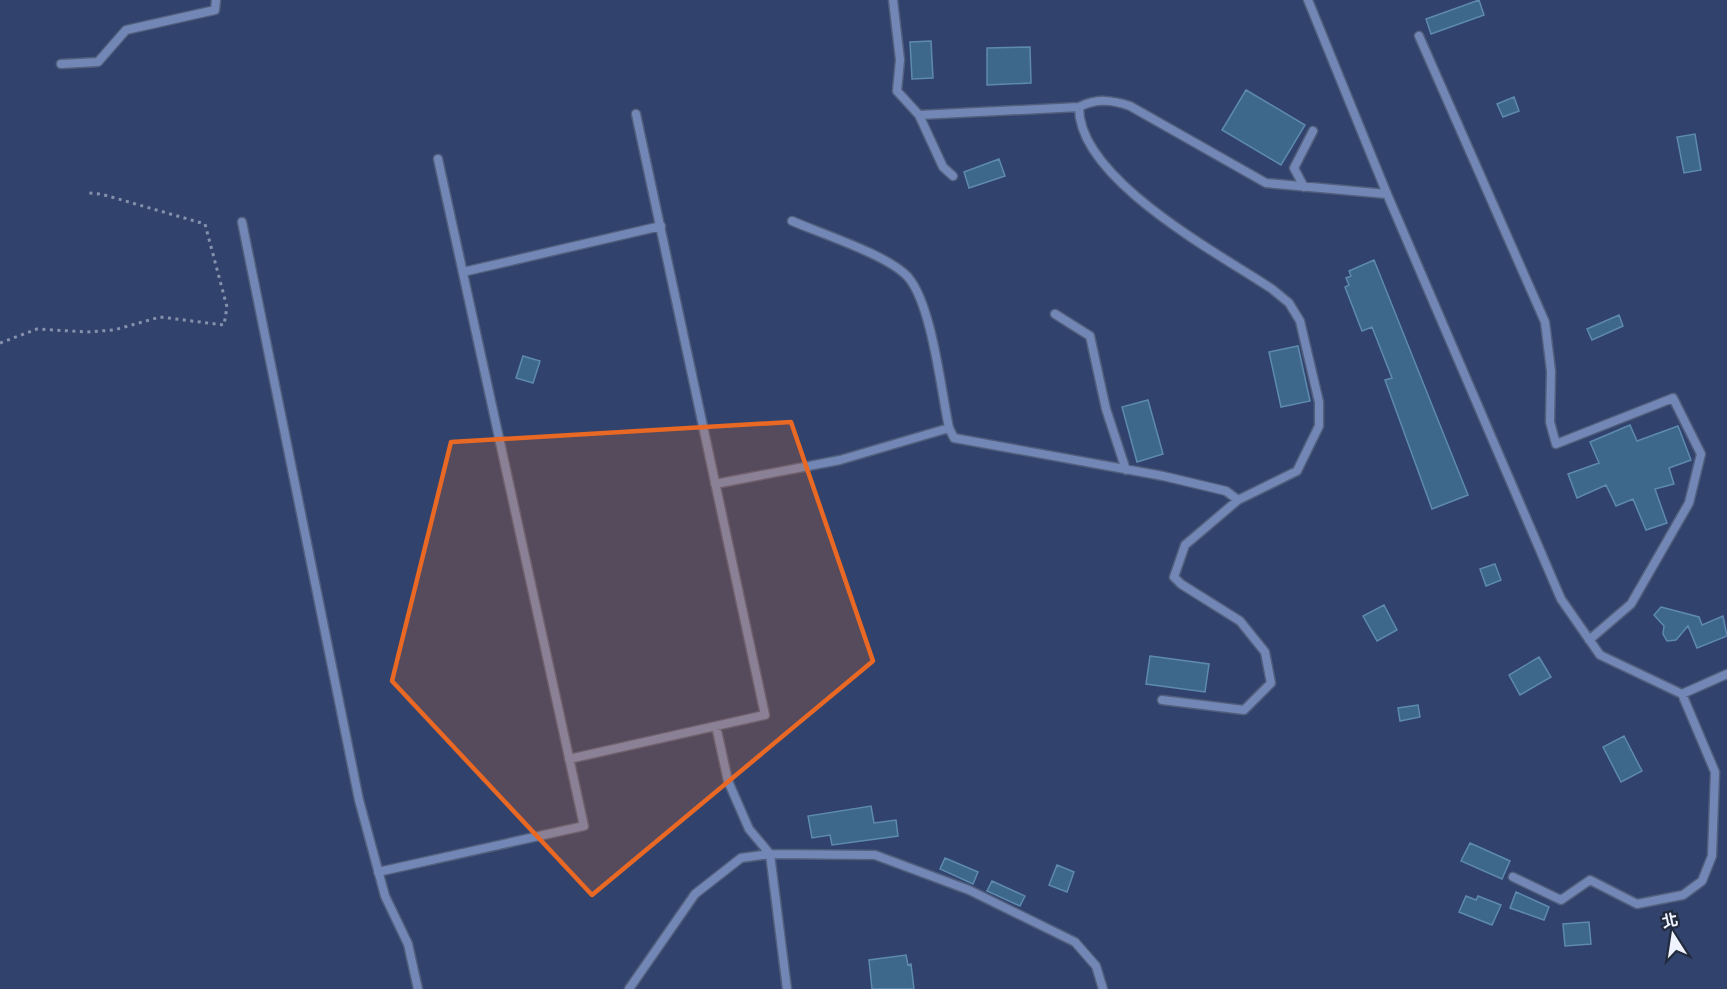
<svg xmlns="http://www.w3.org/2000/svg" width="1727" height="989" font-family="'IBM Plex Sans','Noto Sans TC',sans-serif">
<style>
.building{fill:#3e688b;stroke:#5e8aae;stroke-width:1.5}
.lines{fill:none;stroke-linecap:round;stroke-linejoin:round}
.service-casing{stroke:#515e7c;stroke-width:11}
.path{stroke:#8591ad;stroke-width:3;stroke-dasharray:3 4.5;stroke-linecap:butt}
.service{stroke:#7287b5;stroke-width:8}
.marked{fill:#e96824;fill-opacity:0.2;stroke:#e96824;stroke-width:4.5;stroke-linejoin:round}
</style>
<rect width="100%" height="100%" fill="#31436c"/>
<path class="building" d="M1479 0 1484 15 1431 34 1426 19Z
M931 41 933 78 912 79 910 42Z
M1030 47 1031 83 987 85V48Z
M1246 90 1305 125 1281 165 1222 130Z
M1514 97 1519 111 1503 117 1497 104Z
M1695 134 1701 170 1684 173 1677 137Z
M999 159 1005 176 969 188 964 172Z
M1374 260 1468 495 1432 509 1385 380 1392 378 1372 327 1362 331 1345 287 1349 285 1346 278 1351 276 1349 271Z
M1619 315 1623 326 1592 340 1587 329Z
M1298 346 1310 401 1281 407 1269 352Z
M523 356 540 361 533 383 516 378Z
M1148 400 1163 454 1137 462 1122 407Z
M1630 425 1637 441 1678 426 1691 460 1669 468 1674 484 1655 489 1667 523 1646 530 1633 499 1616 506 1606 485 1577 498 1568 474 1599 463 1590 442Z
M1495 564 1501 580 1486 586 1480 569Z
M1384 605 1397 630 1377 641 1363 616Z
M1661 607 1699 617 1702 625 1723 616 1727 636 1697 648 1688 626 1676 640 1667 641 1663 634 1664 626 1654 615Z
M1150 656 1209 664 1205 692 1146 684Z
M1539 657 1551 677 1520 695 1509 675Z
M1418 705 1420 717 1400 721 1398 708Z
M1624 736 1642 771 1621 782 1603 747Z
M871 806 874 823 896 820 898 836 832 845 830 835 812 838 808 816Z
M1470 843 1510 861 1502 879 1461 861Z
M945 858 978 872 973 884 940 869Z
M1057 865 1074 872 1067 892 1049 885Z
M992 881 1025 896 1020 906 987 891Z
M1516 892 1549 907 1544 920 1510 908Z
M1466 896 1476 900 1478 896 1501 905 1492 925 1459 912Z
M1589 922 1591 944 1565 946 1563 924Z
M906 955 908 965 911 964 914 989H872L869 960Z"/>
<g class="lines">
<g class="service-casing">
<path id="service" d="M893 0 900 60 897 91 919 115 1079 107
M1308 0 1387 194 1561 599 1600 655 1682 694 1727 674
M1419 36 1545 322 1551 371 1550 422 1556 444 1673 398 1701 454 1689 503 1631 604 1589 640
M61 64 98 62 126 30 215 10 216 0
M919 115 943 167 953 176
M1304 187 1294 168 1313 131
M792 221C822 234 888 255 908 277 932 305 941 390 949 428L954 438 1163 476 1226 491 1238 500
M242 222 359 800 385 896 408 944 418 989
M463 272 661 226
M1055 314 1090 336 1106 409 1126 470
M715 484 840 460 949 428
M1162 700 1244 710 1271 683 1265 652 1240 621 1181 584 1174 577 1185 545 1238 500 1297 471 1319 426V402L1300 321 1289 303 1272 289C1218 253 1078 179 1079 107 1097 98 1112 100 1130 106L1266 183 1387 194
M716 726 728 781 749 829 770 854 787 989
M569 759 765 715 636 114
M378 872 584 826 438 159
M1513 877 1561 900 1590 880 1637 904 1683 895 1702 881 1712 856 1715 772 1682 694
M629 989 695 894 741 858 770 854 875 855 969 890 1075 942 1096 966 1103 989"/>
</g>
<path class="path" d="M0 343 37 329 87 332 114 330 160 317 224 325 227 307 205 224 101 194 88 193"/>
<use href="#service" class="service"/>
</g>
<path class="marked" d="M791 422 873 661 592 895 392 681 451 442Z"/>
<g transform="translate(1673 935) rotate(348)" stroke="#222b3e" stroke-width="4.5" paint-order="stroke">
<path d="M0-4.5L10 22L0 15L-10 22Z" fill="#eff3fe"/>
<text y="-9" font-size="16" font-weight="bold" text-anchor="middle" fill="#eff3fe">北</text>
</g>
</svg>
